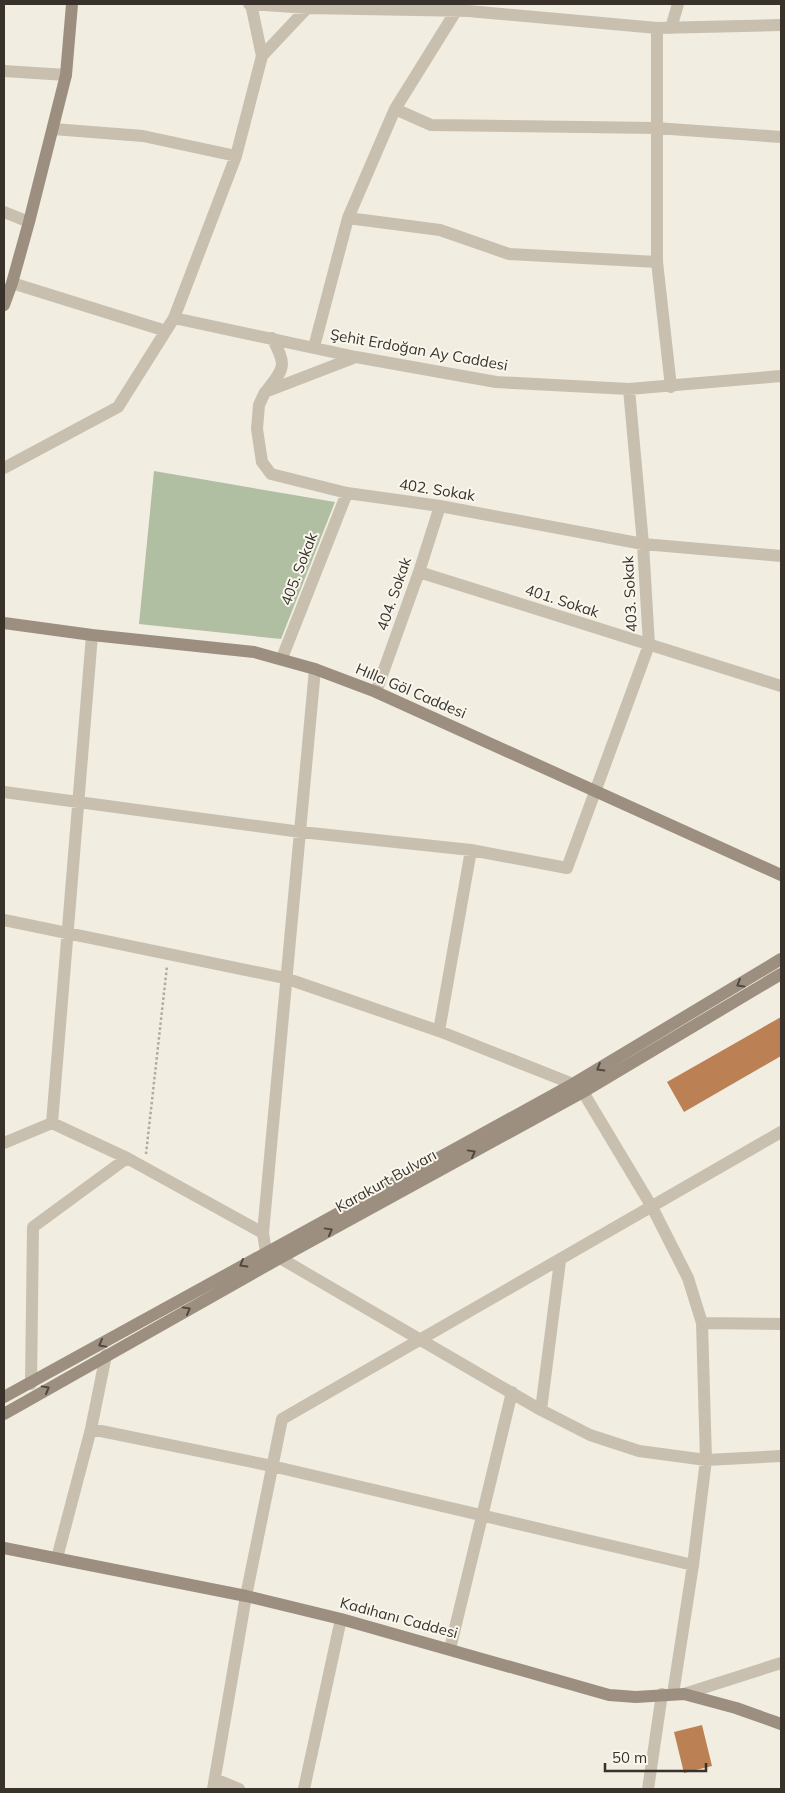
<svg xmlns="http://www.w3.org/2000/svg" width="785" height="1793" font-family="Mulish,sans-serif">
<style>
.green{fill:#b0bfa2}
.building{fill:#bb8155}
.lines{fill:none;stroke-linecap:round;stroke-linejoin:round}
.path{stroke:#b5a998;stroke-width:2.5;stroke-dasharray:2.5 2.5;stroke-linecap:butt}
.street{stroke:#c9bfae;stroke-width:12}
.secondary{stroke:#9c8f7f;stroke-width:12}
.oneway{stroke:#514940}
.labels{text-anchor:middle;stroke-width:4;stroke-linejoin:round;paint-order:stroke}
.street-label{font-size:15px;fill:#38322b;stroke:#f9f6ed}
</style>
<rect width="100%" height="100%" fill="#f1ede1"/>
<path class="green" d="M154 471 335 502 281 639 139 624Z"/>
<path class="building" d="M781 1017V1056L684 1112 667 1082Z
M702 1725 712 1766 684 1773 674 1732Z"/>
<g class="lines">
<path class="path" d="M146 1154 167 966"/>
<path class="street" d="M249 4 308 8 468 11 657 28 781 25
M251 4 262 56
M657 28V262L671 387
M671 28 678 4
M4 71 66 75
M395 109 431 125 656 128 781 137
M53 129 143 136 236 156
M4 212 29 222
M348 218 440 230 509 254 657 262
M12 283 166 331
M174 318 356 357 496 382 629 389 781 376
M314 347 348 218 395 109 456 11
M356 357 265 392 259 405 257 429 262 462 271 474 347 493 440 506 643 544 781 556
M267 390C286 367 286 364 272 338
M4 468 118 407 174 318 236 156 262 56 311 4
M419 572 781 686
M282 658 347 493
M376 692 419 572 440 506
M4 792 301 832 471 850 567 868 649 645 643 544 629 389
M4 920 285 978 439 1031 573 1084
M439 1031 471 850
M583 1092 652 1207 688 1278 702 1323 706 1460 693 1565 673 1694
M52 1123 92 635
M4 1143 52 1123 127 1158 263 1233
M266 1252 263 1233 315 669
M280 1258 541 1410 590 1435 639 1451 706 1460 781 1456
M702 1323 781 1324
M31 1384 33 1227 127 1158
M541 1410 560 1261
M91 1429 272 1466 693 1565
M57 1558 91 1429 106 1355
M450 1649 512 1392
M684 1694 781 1663
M215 1779 239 1789
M213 1789 246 1596 282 1419 781 1132
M304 1789 341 1619
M648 1789 662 1694"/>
<path class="secondary" d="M4 305 12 283 29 222 66 75 72 4
M4 623 92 635 254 652 315 669 376 692 781 875
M4 1397 573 1084 781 959
M4 1414 280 1258 583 1092 781 974
M4 1548 246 1596 341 1619 609 1695 636 1697 684 1694 736 1708 781 1724"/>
</g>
<defs><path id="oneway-chevron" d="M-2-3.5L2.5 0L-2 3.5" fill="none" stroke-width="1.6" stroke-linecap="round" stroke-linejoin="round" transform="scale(1.25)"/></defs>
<g class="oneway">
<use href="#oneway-chevron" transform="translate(740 984) rotate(149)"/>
<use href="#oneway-chevron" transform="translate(600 1068) rotate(149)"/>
<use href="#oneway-chevron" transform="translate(472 1153) rotate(-29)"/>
<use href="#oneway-chevron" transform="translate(329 1231) rotate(-29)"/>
<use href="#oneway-chevron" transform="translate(243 1264) rotate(150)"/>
<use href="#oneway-chevron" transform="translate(187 1310) rotate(-29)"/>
<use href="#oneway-chevron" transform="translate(102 1344) rotate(151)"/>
<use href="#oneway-chevron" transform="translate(46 1389) rotate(-29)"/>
</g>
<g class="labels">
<g class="street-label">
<text transform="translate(419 350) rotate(10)" y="5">Şehit Erdoğan Ay Caddesi</text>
<text transform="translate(437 490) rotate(9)" y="5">402. Sokak</text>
<text transform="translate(299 569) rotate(-69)" y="5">405. Sokak</text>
<text transform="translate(394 594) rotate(-71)" y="5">404. Sokak</text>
<text transform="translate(630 594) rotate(-93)" y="5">403. Sokak</text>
<text transform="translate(562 601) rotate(18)" y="5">401. Sokak</text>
<text transform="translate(411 691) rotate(23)" y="5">Hılla Göl Caddesi</text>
<text transform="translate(386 1181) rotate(-29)" y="5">Karakurt Bulvarı</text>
<text transform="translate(399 1618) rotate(15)" y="5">Kadıhanı Caddesi</text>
</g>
</g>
<rect width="785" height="1793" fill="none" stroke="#38322b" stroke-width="10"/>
<path d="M605 1763v8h101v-8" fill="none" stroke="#38322b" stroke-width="2.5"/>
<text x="612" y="1763" font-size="15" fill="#38322b" stroke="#f9f6ed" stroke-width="4" paint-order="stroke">50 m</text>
</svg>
